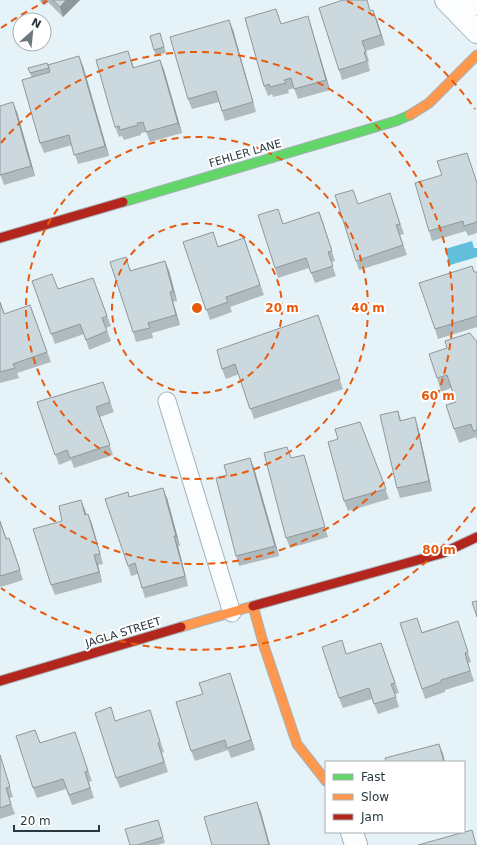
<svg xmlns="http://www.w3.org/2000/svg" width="477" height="845" font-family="'DejaVu Sans',sans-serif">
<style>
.water{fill:#62bfdb}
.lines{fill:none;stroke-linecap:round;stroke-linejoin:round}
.lane-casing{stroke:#a5b2b7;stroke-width:19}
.street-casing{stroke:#a5b2b7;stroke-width:24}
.fast-casing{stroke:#a5b2b7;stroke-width:11}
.slow-casing{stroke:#a5b2b7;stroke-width:11}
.jam-casing{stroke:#a5b2b7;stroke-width:11}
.lane{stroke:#fbfdfe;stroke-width:17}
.street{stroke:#fbfdfe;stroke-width:22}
.fast{stroke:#63d668;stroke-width:9}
.slow{stroke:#ff974d;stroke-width:9}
.jam{stroke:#b3261e;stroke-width:9}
.wall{fill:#afbbbf}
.shaded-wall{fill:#8e989b}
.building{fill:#cbd9de;stroke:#8e989b}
.ring{fill:none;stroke:#e8590c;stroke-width:2;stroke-dasharray:7 5}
.labels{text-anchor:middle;stroke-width:4;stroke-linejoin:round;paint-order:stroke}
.street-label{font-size:11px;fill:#28383e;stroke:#fff}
.centre{fill:#e8590c;stroke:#fff;stroke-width:2}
.ring-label{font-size:12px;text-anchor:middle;font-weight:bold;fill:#e8590c;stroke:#fff;stroke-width:4;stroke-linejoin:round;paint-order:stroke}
</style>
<rect width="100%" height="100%" fill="#e5f2f7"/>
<path class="water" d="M472 241 474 248H477V257L450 265 445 249Z"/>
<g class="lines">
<g class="lane-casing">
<path id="lane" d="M167 401 232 613"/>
</g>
<g class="street-casing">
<path id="street" d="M446 0 477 32
M459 12 477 2
M352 832 356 845"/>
</g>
<g class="fast-casing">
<path id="fast" d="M123 202 396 121 410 115"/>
</g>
<g class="slow-casing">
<path id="slow" d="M410 115 429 103 477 55
M181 627 253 606 264 646 297 744 326 781"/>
</g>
<g class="jam-casing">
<path id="jam" d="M0 238 123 202
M253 606 443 553 477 537
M0 681 181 627"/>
</g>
<use href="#lane" class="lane"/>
<use href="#street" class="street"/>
<use href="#fast" class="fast"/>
<use href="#slow" class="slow"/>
<use href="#jam" class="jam"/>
</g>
<path class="wall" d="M39 0H80L63 17 48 2 44 5Z
M276 9 281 24 311 26 330 90 298 99 294 88 288 90 289 93 273 97 272 94 268 96 264 86Z
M371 10 377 20 385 45 366 51 369 61 368 62 370 71 342 80 339 70Z
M229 20 233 30 256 112 225 121 219 102 192 109 188 99Z
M160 33 166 53 156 55 154 50Z
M160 60 164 70 182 133 150 142 146 132 141 133V135L124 140 122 136 119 137 115 127 132 61 134 68Z
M48 65 83 66 109 156 78 164 72 145 44 153 40 143 32 78 28 68Z
M17 112 35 176 4 185 0 174Z
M477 182V233L468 236 466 231 432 241 429 231Z
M390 193 404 234 400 235 407 255 359 270 356 261Z
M319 212 335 261 331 262 336 276 315 283 309 268 278 278 275 268 283 224Z
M244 238 264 295 230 307 232 312 210 320 183 242 219 246Z
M165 261 169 271 177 301 173 302 180 325 152 333 153 338 136 342 133 332 130 267 131 271Z
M472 266 475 272H477V327L438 339 435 329Z
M93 278 111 326 106 328 111 341 89 350 84 334 55 344 32 281 58 289Z
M0 302 5 314 30 305 51 362 17 373 19 378 0 383Z
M318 315 343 389 254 419 239 374 226 379 222 369Z
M477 342V441L476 437 459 443 454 429 456 402 451 388 441 392 437 378Z
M103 382 114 412 100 417 113 455 74 468 71 460 59 465 37 402Z
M398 411 401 420 418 427 432 491 400 498 397 488Z
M360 422 389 499 348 511 344 501 338 439Z
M304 455 307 465 328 537 290 548 286 538 291 458Z
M250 458 254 468 279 556 239 566 236 556 227 475Z
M128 492 129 497 167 498 180 546H178L188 586 145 598 142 588 138 574 131 576 128 566Z
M85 510 86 515 88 514 92 524 103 564 98 565 102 582 55 595 51 585 62 521Z
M0 521 7 539 13 548 23 580 1 587 0 586Z
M458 621 471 662 468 663 474 681 445 690V692L425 699 422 689V632Z
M381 643 399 693 395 694 399 707 378 714 372 699 343 708 339 698 346 654Z
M230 673 255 750 231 758 228 750 195 761 191 751 203 694Z
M153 720 164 752 162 753 168 772 120 788 116 778V721Z
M75 732 92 781 89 782 94 798 72 805 66 789 37 798 33 788 40 743Z
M0 755 13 797 9 798 15 814 0 819Z
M158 820 165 843 157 845H130Z"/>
<path class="shaded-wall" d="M42 0H47L48 2 44 5Z
M66 0H80L63 17 60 7Z
M373 10 377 20 385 45 381 35Z
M308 16 311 26 330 90 326 80Z
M229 20 233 30 256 112 253 102Z
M79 56 83 66 109 156 105 146Z
M160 60 164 70 182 133 178 123Z
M13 102 17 112 35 176 31 166Z
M319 212 323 222 335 261 332 251Z
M165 261 169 271 177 301 173 291Z
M170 292 173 302 180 325 176 315Z
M415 417 418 427 432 491 429 481Z
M250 458 254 468 279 556 275 546Z
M163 488 167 498 180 546 176 536Z
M81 500 85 510 89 525 85 515Z
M88 514 92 524 103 564Z
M174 536 178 546 188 586 185 576Z
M94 555 98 565 102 582 99 572Z
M230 673 233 683 255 750 251 740Z
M439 744 443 754 445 762H444Z
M257 802 261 812 270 845H269Z"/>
<path class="building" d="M53 0H66L60 7Z
M343 0H367L370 11 373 10 381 35 362 41 366 52H364L367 61 339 70 319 8Z
M276 9 281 24 308 16 326 80 294 89 291 78 284 80 286 83 270 87 269 84 264 86 245 18Z
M229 20 253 102 222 111 216 91 188 99 170 37Z
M160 33 164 47 154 50 150 36Z
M128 51 133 68 160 60 178 123 146 132 143 122 137 123 138 125 120 130 119 126 115 127 96 60Z
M79 56 105 146 74 155 69 135 40 143 22 80 50 72 48 65Z
M47 63 49 68 30 73 28 68Z
M13 102 31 166 0 175V106Z
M467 153 477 183V222L464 226 463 221 429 231 415 183 442 175 437 161Z
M353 190 358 204 390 193 400 224 396 225 403 245 356 261 335 195Z
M278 209 283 224 319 212 332 251 328 252 333 266 311 273 306 258 275 268 258 215Z
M213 232 218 247 244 238 260 285 226 297 228 302 206 310 183 242Z
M126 257 130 271 165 261 173 291 170 292 176 315 148 323 150 328 133 332 110 262Z
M472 266 474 272H477V316L435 329 419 283Z
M52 274 58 289 93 278 107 316 102 318 107 331 86 340 80 324 51 334 32 281Z
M0 302 4 314 30 305 47 352 13 364 15 368 0 372Z
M318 315 340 379 250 409 235 364 222 369 217 350Z
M470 333 477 342V430L473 431 471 424 454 429 446 405 456 402 447 375 437 378 429 354 447 348 445 341Z
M103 382 110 402 96 407 110 445 70 458 67 450 55 455 37 402Z
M398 411 400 421 415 417 429 481 397 488 380 415Z
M360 422 386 489 344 501 328 442 338 439 335 429Z
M287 447 291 458 304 455 325 527 286 538 264 453Z
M250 458 275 546 236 556 216 478 227 475 224 465Z
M163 488 176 536H174L185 576 142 588 135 563 128 566 105 499 128 492 129 497Z
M81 500 85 515 88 514 100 554 94 555 99 572 51 585 33 529 62 521 59 506Z
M0 521 6 539 9 538 20 570 0 576Z
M477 601V617L472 602Z
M417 618 422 633 458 621 468 652 465 653 470 671 441 680V682L422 689 400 623Z
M342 640 346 654 381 643 395 683 391 684 396 697 374 704 369 688 339 698 322 647Z
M230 673 251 740 227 748 225 740 191 751 176 702 203 694 199 683Z
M111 707 115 721 150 710 160 742 158 743 164 762 116 778 95 713Z
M35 730 40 743 75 732 88 771 85 772 90 788 69 795 63 779 33 788 16 736Z
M439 744 444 762H386L385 758Z
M0 755 10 787 6 788 11 804 0 808Z
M257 802 269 845H212L204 817Z
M158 820 163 837 137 845H130L125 829Z
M472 830 476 845H418Z"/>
<g class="ring">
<circle cx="197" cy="308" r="85"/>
<circle cx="197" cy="308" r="171"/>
<path d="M1 143A256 256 0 1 1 1 473"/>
<path d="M475 507A342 342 0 0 1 1 588M1 28A342 342 0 0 1 47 1M347 1A342 342 0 0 1 475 109"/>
</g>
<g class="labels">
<g class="street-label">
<text transform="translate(245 153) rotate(-16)" y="4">FEHLER LANE</text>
<text transform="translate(123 632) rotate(-17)" y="4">JAGLA STREET</text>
</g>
</g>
<circle cx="197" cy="308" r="6" class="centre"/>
<g class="ring-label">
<text x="282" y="312">20 m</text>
<text x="368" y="312">40 m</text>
<text x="438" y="400">60 m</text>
<text x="439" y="554">80 m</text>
</g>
<rect x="325" y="761" width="140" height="72" fill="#ffffff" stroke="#a9afb2"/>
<rect x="333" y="774" width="20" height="6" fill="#63d668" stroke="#a9afb2"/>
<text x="361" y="781" font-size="12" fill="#28383e">Fast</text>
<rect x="333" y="794" width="20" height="6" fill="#ff974d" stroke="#a9afb2"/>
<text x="361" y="801" font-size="12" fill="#28383e">Slow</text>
<rect x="333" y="814" width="20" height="6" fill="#b3261e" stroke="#a9afb2"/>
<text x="361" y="821" font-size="12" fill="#28383e">Jam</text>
<g transform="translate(32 32) rotate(27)"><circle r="19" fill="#ffffff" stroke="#a9afb2"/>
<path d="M0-3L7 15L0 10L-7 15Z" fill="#6a797f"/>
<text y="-6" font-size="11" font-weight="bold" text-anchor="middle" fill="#28383e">N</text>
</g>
<path d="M14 825v6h85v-6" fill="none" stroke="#28383e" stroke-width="2"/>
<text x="20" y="825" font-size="12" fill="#28383e" stroke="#ffffff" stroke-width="3" paint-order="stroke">20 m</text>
</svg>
